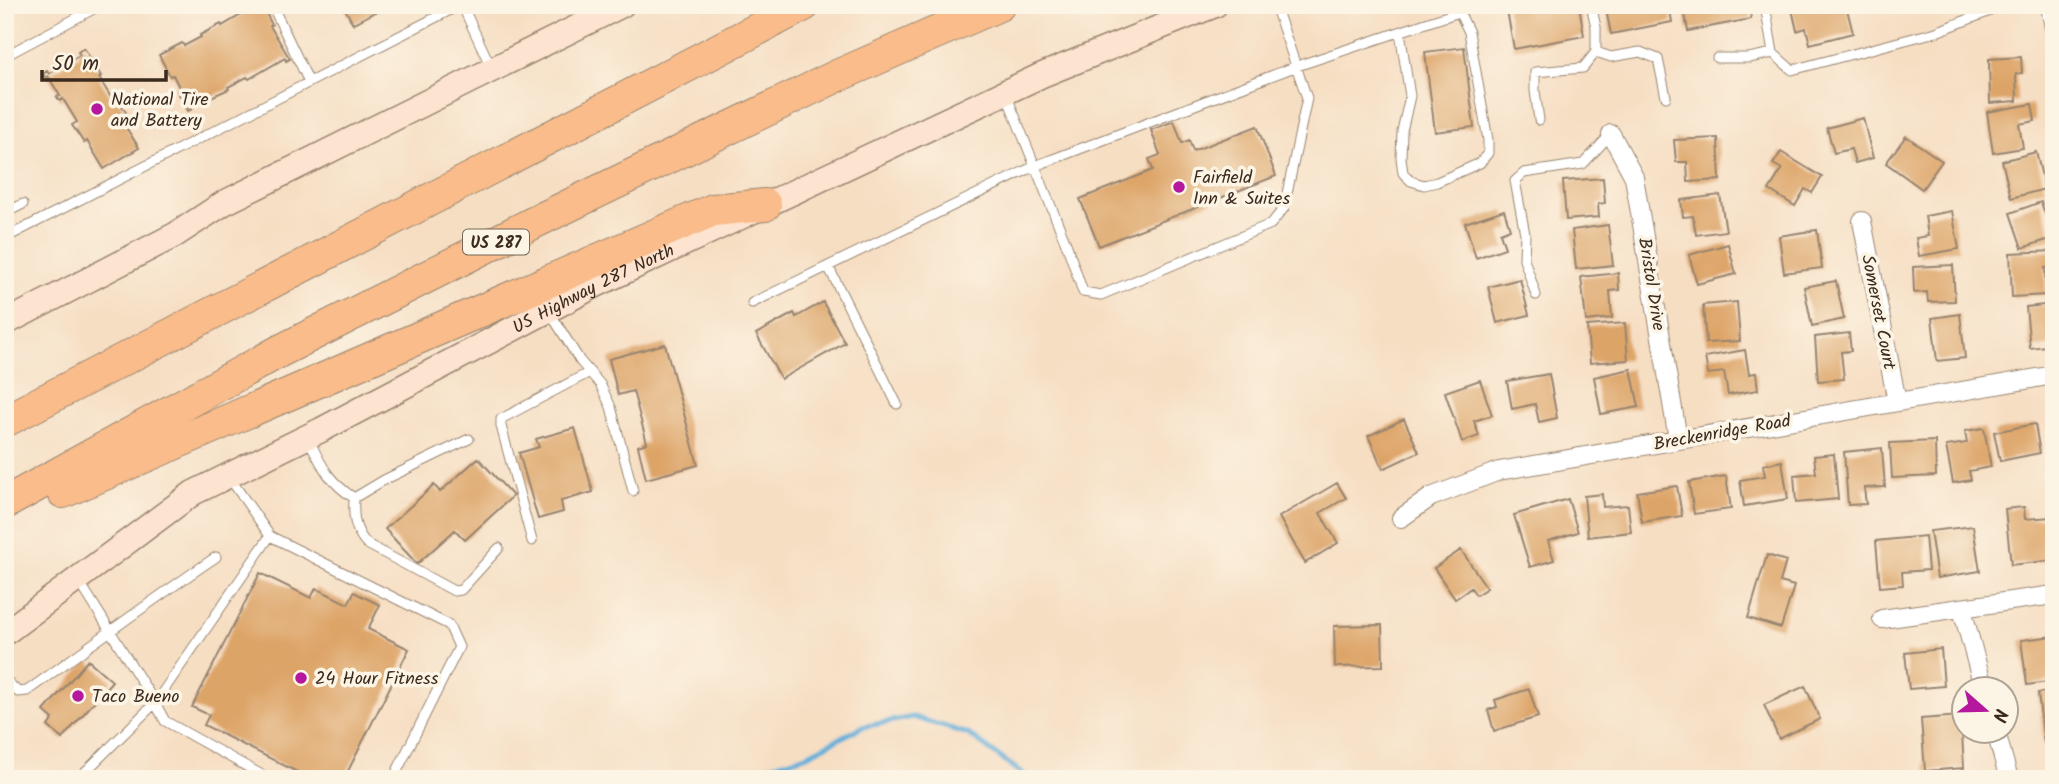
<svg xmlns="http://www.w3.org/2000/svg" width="2059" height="784" font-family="Kalam,sans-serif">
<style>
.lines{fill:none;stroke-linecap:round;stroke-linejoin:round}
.stream{stroke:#61aeda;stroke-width:5}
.building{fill:#dda467}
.service-casing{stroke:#988470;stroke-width:11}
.minor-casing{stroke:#988470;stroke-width:20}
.secondary-casing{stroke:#988470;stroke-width:27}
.motorway-casing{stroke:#988470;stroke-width:34}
.service{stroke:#fff;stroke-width:9}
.minor{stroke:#fff;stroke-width:18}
.secondary{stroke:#fde4d0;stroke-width:24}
.motorway{stroke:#f9bc8a;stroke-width:32}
.poi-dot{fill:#b5179e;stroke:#fcf5e5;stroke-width:2.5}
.labels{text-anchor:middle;stroke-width:7;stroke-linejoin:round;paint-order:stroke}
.shield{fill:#fcf5e5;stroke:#75675a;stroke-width:2}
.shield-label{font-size:16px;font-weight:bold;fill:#3b2a1e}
.poi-label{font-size:18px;fill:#3b2a1e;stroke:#fcf5e5;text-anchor:start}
.street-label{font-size:18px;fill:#3b2a1e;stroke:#fcf5e5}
</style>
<rect width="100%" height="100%" fill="#fcf5e5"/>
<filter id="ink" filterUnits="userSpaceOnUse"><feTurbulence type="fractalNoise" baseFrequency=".0143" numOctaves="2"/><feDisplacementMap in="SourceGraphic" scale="14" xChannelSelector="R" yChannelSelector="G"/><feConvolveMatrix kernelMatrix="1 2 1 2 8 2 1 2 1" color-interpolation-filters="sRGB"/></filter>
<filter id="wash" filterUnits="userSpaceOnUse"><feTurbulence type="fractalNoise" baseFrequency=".00686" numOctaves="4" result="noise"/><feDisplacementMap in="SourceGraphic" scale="28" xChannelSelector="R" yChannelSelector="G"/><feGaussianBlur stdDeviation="1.57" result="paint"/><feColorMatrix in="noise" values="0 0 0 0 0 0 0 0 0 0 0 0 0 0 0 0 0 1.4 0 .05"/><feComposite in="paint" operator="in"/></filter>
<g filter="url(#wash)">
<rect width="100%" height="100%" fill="#f6dec3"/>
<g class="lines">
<path class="stream" d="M756 779 768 767 807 755 862 727 913 717 968 734 1030 779"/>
</g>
<g id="blocks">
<path class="building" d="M258 5H262L272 25 270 26 290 59 286 61 285 58 249 79 247 77 228 87 229 89 191 106 192 109 188 111 177 90 180 89 173 75 170 76 159 55 182 43 184 46 201 37 200 35 221 24 222 26Z
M343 5H388L353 24Z
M1506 5H1579L1584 36 1514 49Z
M1605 5H1669L1672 22 1611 34Z
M1683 5H1749L1751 19 1688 31Z
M1791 5H1846L1853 33 1810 44 1806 28 1797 31Z
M1464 47 1474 127 1435 132 1425 52Z
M84 48 101 76 99 78 112 99 116 97 129 117 124 120 129 127 127 129 139 148 104 169 87 141 84 143 72 125 77 122 63 99 60 101 57 97 60 96 48 76 45 78 43 74 47 71 49 74 80 55 78 52Z
M2021 57 2022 73 2016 74 2017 101 1990 103 1989 59Z
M2032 104 2035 121 2019 124 2023 148 1993 153 1987 112Z
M1863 118 1873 158 1855 163 1851 149 1834 153 1827 128Z
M1174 121 1182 143 1189 140 1193 151 1257 126 1276 176 1099 246 1080 199 1153 170 1149 159 1160 155 1151 130Z
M1906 136 1942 161 1922 189 1886 163Z
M1718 138 1720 180 1688 182 1687 162H1676L1674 140Z
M1781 152 1822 177 1812 193 1805 189 1795 206 1769 190 1782 169 1773 164Z
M2036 152 2045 189 2011 198 2002 161Z
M1603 178 1605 203 1598 204 1599 217 1566 220 1563 181Z
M1720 195 1726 231 1696 235 1693 216 1683 217 1681 200Z
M2041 202 2053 238 2022 248 2010 213Z
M1504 210 1510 229 1500 233 1505 248 1476 258 1465 223Z
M1952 211 1959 249 1919 256 1916 238 1928 236 1925 216Z
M1608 225 1613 265 1576 269 1572 230Z
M1817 230 1822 268 1784 273 1779 236Z
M1728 244 1736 274 1697 284 1689 255Z
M2054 251V267L2045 268 2046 295 2012 297 2010 253Z
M1953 265 1955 301 1928 302 1927 292 1914 293 1913 267Z
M1618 273 1619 290 1610 291 1612 318 1586 321 1581 277Z
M1520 279 1529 315 1497 323 1488 287Z
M1836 281 1844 319 1812 326 1804 287Z
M823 302 845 343 781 379 756 334 794 313 796 317Z
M1737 302 1740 341 1706 343 1703 305Z
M2054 304V345L2030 348 2026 307Z
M1960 314 1965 358 1937 361 1932 318Z
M1625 323 1628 360 1590 363 1587 326Z
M1849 333 1851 351 1841 352 1844 379 1818 381 1815 337Z
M665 344 698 465 646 479 638 446 647 443 633 391 618 395 609 359Z
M1745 350 1749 374 1756 373 1758 390 1728 395 1724 372 1708 374 1705 357Z
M1631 369 1639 407 1601 414 1594 377Z
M1549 374 1557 418 1539 422 1535 404 1512 409 1507 381Z
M1480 380 1492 415 1474 421 1479 436 1462 442 1445 392Z
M1404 419 1419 452 1383 469 1368 436Z
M2035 424 2040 453 2000 461 1994 432Z
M575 428 593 492 561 501 563 512 538 519 519 453 539 447 536 439Z
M1984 428 1991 467 1969 471 1971 480 1953 483 1946 446 1967 443 1965 431Z
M1935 441 1936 476 1892 478 1890 443Z
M1882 448 1885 487 1864 488 1866 504 1848 505 1844 452Z
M1834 454 1838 499 1796 503 1794 475 1816 473 1814 456Z
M478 458 513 496 465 540 455 530 417 564 385 529 434 485 440 492Z
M1782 461 1788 499 1744 506 1740 480 1765 476 1763 465Z
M1726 476 1731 509 1694 514 1689 482Z
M1337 483 1346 498 1320 513 1338 543 1305 563 1279 517Z
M1677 486 1682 516 1642 522 1637 492Z
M1602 494 1603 507 1628 505 1631 532 1588 537 1584 496Z
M1568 499 1578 532 1548 541 1554 560 1530 567 1514 515Z
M2024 507 2025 519 2052 517 2054 560 2011 565 2005 509Z
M1973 526 1980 571 1937 578 1930 531Z
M1925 536 1928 570 1902 572 1903 585 1880 587 1876 541Z
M1461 550 1487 588 1476 595 1471 588 1455 599 1434 568Z
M1767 555 1786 561 1780 582 1794 586 1781 628 1748 618Z
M260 573 311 598 316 588 348 604 354 592 380 605 368 629 409 649 344 779H311L204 725 209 715 192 707Z
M1382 625 1383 666 1335 667 1334 626Z
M2054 636V681L2027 685 2021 640Z
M1941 649 1944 686 1909 689 1905 653Z
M88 660 112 681 62 739 48 726 53 719 44 711Z
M1805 686 1820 719 1779 739 1764 705Z
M1529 689 1538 717 1494 731 1488 710 1497 707 1495 700Z
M2054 691V741L2044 743 2038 693Z
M1961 716 1964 768 1925 771 1921 719Z"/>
</g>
</g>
<g filter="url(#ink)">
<use href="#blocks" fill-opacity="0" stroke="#988470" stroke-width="2"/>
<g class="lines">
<g class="service-casing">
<path id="service" d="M272 5 309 82
M462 5 491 67
M1591 5 1596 27V52L1611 57 1640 52 1658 59 1666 97
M1765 5 1773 53 1792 70 1936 32 1990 11 1992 5
M1400 32 1410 96 1402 131 1401 158 1403 173 1411 181 1424 185 1437 182 1480 163 1488 153V140L1469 32 1459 12
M5 56 101 5
M1717 58H1749L1773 53
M1006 94 1067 246 1083 292 1101 295 1271 224 1284 208 1307 98 1275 5
M1539 120 1535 91V72L1583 68 1596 52
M5 213 23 204
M5 238 460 5
M828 266 897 404
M1536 295 1524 259 1525 234 1515 181 1524 173 1583 164 1611 134
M752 303 1035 166 1297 66 1459 12 1467 5
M549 311 580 361 600 384 611 407 633 491
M308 438C322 466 327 480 354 498L384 480 469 439
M229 477 270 536
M354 498C353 516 354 530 367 544L454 591 461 590 499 548
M532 541 501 426V419L590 372
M79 581 155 703 270 536 449 625 459 647 393 779
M5 679 18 692 27 691C90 646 152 600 216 557
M78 779 155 703 165 721 269 779"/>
</g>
<g class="minor-casing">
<path id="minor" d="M2050 5 2054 28
M1611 134 1634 177 1678 439
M1862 221 1897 402
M1401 518 1431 497 1499 471 2054 375
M1962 609 1984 690
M1882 619 2054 595
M1996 732 2009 779"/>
</g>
<g class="secondary-casing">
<g id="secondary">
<path d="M5 323 175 235 224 203 622 5"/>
<path id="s1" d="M5 633 193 493 321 430 596 285 1042 75 1215 5"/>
</g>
</g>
<g class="motorway-casing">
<path id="motorway" d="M5 421 804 5
M63 492 713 210 765 205
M5 503 280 351 537 221 837 76 999 5"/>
</g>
<use href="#service" class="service"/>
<use href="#minor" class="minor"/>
<use href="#secondary" class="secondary"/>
<use href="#motorway" class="motorway"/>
</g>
</g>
<g class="poi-dot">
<circle cx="97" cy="109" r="7"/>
<circle cx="1179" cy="187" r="7"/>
<circle cx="301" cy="678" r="7"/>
<circle cx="78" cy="696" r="7"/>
</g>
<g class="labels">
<rect class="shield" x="463" y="229.5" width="66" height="25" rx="5"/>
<g class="shield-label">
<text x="496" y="248">US 287</text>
</g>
<g class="poi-label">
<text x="111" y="105">National Tire<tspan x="111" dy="21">and Battery</tspan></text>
<text x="1193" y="183">Fairfield<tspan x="1193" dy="21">Inn &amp; Suites</tspan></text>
<text x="315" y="684">24 Hour Fitness</text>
<text x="92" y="702">Taco Bueno</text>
</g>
<g class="street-label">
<text transform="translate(1652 284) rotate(81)" y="6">Bristol Drive</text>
<text dy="6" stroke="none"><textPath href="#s1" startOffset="684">US Highway 287 North</textPath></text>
<text transform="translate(1879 312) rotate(79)" y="6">Somerset Court</text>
<text transform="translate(1722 432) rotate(-10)" y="6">Breckenridge Road</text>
</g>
</g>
<rect width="2059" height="784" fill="none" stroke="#fcf5e5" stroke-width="28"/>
<g transform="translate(1985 710) rotate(110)"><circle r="33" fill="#fcf5e5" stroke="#afa495" stroke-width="2"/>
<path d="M0-5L12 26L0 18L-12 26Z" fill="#b5179e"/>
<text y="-10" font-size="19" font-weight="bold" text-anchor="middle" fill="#3b2a1e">N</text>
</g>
<path d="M42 70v10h124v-10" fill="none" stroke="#3b2a1e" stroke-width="3.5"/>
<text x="52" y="70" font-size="21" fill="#3b2a1e" stroke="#fcf5e5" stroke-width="5" paint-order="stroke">50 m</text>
</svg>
